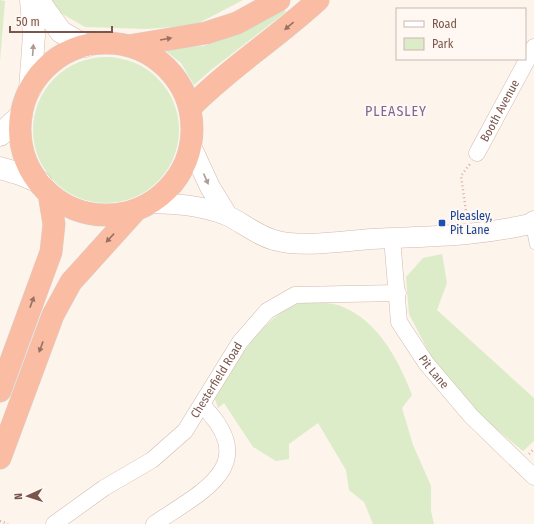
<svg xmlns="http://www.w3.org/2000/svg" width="534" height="524" font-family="'Fira Sans Condensed',sans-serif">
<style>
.green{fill:#dcecc8}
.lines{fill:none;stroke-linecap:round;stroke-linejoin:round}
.service-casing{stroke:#d1b9af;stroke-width:9}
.minor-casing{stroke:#d1b9af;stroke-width:17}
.tertiary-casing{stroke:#d1b9af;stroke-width:21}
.secondary-casing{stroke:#d6bbaf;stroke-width:23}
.trunk-casing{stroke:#dad0cd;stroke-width:23}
.path{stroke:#dab1a4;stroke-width:2.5;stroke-dasharray:1 3;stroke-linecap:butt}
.service{stroke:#fff;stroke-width:8}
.minor{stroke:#fff;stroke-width:16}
.tertiary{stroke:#fff;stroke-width:20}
.secondary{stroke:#fff;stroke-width:22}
.trunk{stroke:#fabca2;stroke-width:22}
.oneway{fill:#9a7062}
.oneway2{fill:#af9a94}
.transit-dot{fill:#1a4fb4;stroke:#fff8f2;stroke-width:1.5}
.labels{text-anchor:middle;stroke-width:4;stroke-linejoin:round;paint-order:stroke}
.street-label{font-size:12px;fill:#7a564c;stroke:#fff8f2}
.transit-label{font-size:12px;fill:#164399;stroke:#fff8f2;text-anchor:start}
.quarter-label{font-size:14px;letter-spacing:1px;fill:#7e6595;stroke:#fff8f2}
</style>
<rect width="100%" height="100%" fill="#fdf4eb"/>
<path class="green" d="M0 0 5 1 0 61Z
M48 0H243L195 25 147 29 85 27 52 8Z
M284 9 286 12 211 70 194 85 181 63 162 48 203 46 240 33Z
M33 130a73 73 0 1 1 146 0a73 73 0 1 1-146 0Z
M442 254 447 283 437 310 534 398V441L523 451 478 414 434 362 409 314 406 277 423 258Z
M316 302C324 303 336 303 343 307 379 322 399 361 412 395L402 408 413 445 431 486V511L434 524H373L364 502 349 490 346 470 318 423 289 444V459L276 461 253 447 224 403 218 408 214 396C237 364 257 322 295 305 300 302 309 303 316 302Z"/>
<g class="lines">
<g class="service-casing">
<path id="service" d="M530 225 534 245"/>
</g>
<g class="minor-casing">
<g id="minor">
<path id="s1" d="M477 153 534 47"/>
<path id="s2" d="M392 238 399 322 426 363 471 416 534 477"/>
<path id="s3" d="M54 524 104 488 152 460 185 431 240 342 267 311 295 295 398 293"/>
<path d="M154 524C203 491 262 465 202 405"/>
</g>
</g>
<g class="tertiary-casing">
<path id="tertiary" d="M190 144 210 187 227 215
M151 203C178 204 200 205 226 215 242 222 256 235 274 240 300 248 343 241 371 239 427 236 474 237 530 224L534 221"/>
</g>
<g class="secondary-casing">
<path id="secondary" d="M38 0 61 32 86 46
M30 89 34 35 31 0
M0 135 21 115
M0 168 20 174 41 183"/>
</g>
<g class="trunk-casing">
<path id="trunk" d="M20 129a86 86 0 1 1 172 0a86 86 0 1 1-172 0Z
M128 46 206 33 237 23 279 0
M190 108C229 68 277 38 318 0
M0 391 51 252 54 224 49 194
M0 458 53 315 71 282 136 210"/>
</g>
<path class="path" d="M467 218 461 176 470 164
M529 454 534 449
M0 521 8 524"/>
<use href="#service" class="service"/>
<use href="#minor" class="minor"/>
<use href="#tertiary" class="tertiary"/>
<use href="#secondary" class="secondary"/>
<use href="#trunk" class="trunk"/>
</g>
<defs><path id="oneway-solid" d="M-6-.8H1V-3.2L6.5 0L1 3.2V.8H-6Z"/></defs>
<g class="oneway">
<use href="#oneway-solid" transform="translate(289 26) rotate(140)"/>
<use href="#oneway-solid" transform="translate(166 39) rotate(-10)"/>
<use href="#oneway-solid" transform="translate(110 238) rotate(133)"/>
<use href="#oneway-solid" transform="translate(32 302) rotate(-70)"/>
<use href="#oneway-solid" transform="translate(41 347) rotate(110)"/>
</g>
<g class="oneway2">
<use href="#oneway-solid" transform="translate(33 50) rotate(-86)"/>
<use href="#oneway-solid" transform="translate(206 179) rotate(66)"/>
</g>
<rect class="transit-dot" x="438" y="219" width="8" height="8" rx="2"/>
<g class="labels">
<g class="street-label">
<text dy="4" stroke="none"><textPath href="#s1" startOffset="48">Booth Avenue</textPath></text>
<text dy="4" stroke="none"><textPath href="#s2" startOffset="145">Pit Lane</textPath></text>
<text dy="4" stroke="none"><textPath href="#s3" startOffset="221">Chesterfield Road</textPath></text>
</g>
<g class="transit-label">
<text x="450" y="220">Pleasley,<tspan x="450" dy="14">Pit Lane</tspan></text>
</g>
<g class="quarter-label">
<text x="396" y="116">PLEASLEY</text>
</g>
</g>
<rect x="396" y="8" width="130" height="52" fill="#fff8f2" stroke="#cab7b0"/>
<rect x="404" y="21" width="20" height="6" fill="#ffffff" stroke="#cab7b0"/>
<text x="432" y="28" font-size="12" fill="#7a564c">Road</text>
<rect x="404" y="38" width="20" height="12" fill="#dcecc8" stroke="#cab7b0"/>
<text x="432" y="48" font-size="12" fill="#7a564c">Park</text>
<g transform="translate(28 496) rotate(267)" stroke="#fff8f2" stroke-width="3" paint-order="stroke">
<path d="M0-3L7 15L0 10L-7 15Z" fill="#7a564c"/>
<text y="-6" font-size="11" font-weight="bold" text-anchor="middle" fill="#7a564c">N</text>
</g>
<path d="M10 26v6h102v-6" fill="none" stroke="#7a564c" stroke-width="2"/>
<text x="16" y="26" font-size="12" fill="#7a564c" stroke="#fff8f2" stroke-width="3" paint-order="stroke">50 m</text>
</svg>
